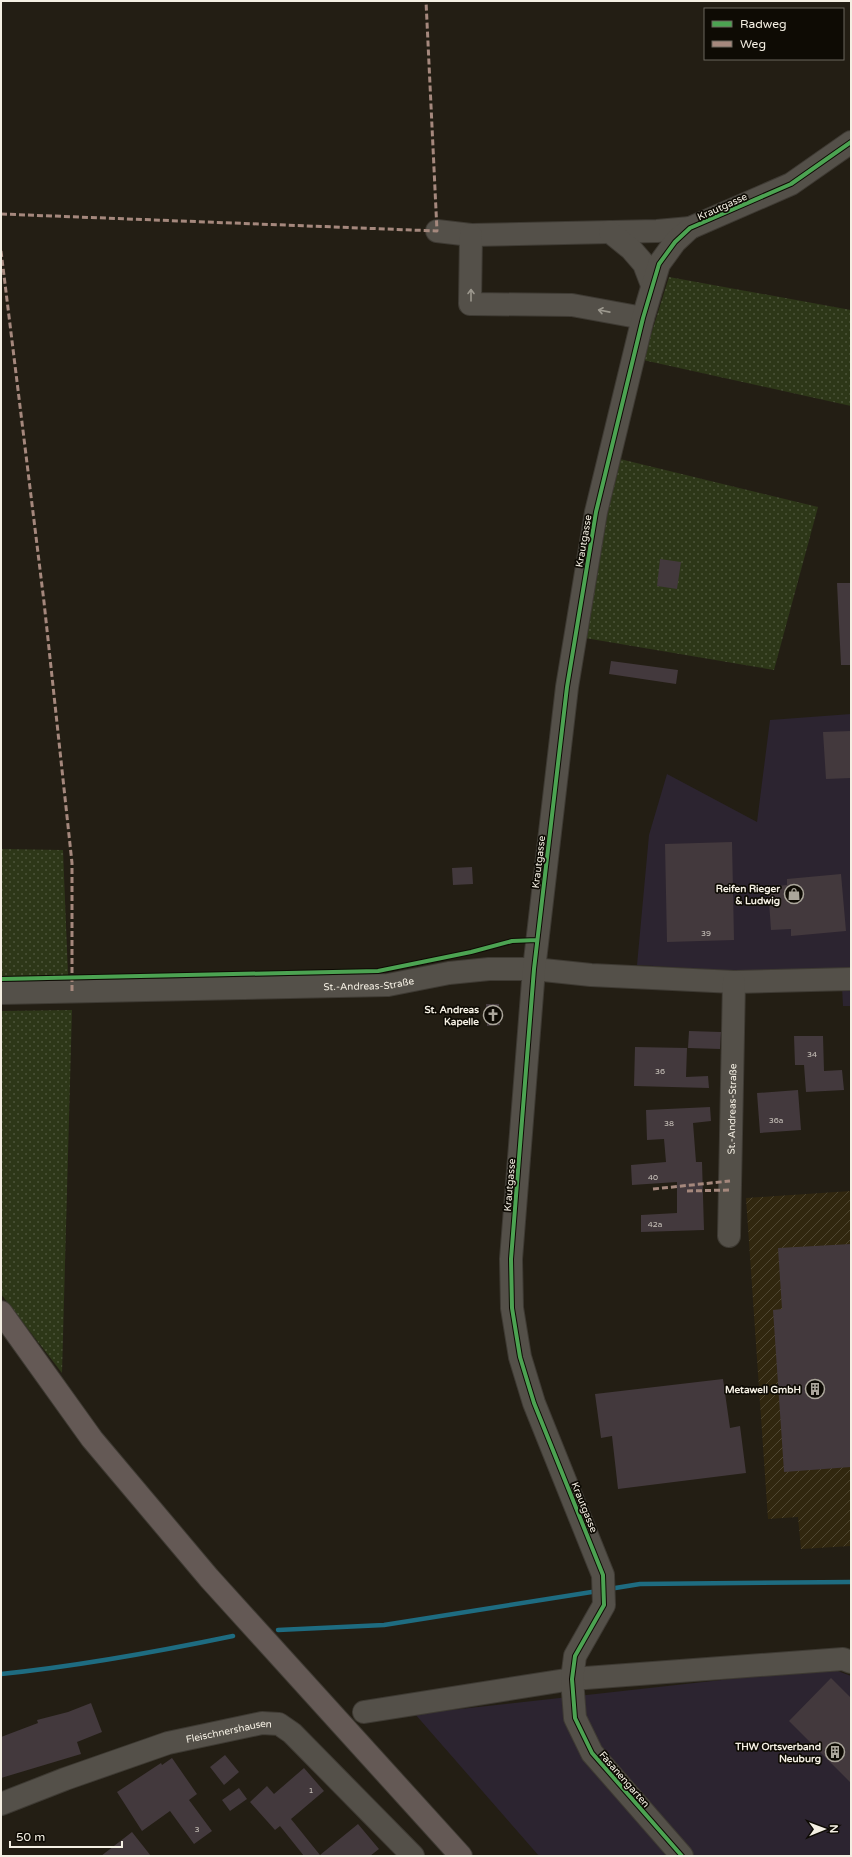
<svg xmlns="http://www.w3.org/2000/svg" width="852" height="1857" font-family="'Varela Round',sans-serif">
<style>
.commercial{fill:#2c2430}
.industrial{fill:url(#industrial-furrows)}
.garden{fill:url(#garden-dots)}
.lines{fill:none;stroke-linecap:round;stroke-linejoin:round}
.stream{stroke:#1e6c81;stroke-width:4.5}
.building{fill:#43393d}
.minor-casing{stroke:#3e3a33;stroke-width:24}
.major-casing{stroke:#3e3a33;stroke-width:24}
.minor{stroke:#545049;stroke-width:22}
.major{stroke:#645955;stroke-width:22}
.quiet{stroke:#a5887d;stroke-width:3;stroke-dasharray:6 3;stroke-linecap:butt}
.cycleway-casing{stroke:#0e0b04;stroke-width:6}
.cycleway{stroke:#4ca352;stroke-width:4}
.oneway{stroke:#9c988e}
.labels{text-anchor:middle;stroke-width:3.5;stroke-linejoin:round;paint-order:stroke}
.number-label{font-size:8px;fill:#c8c2ba}
.street-label{font-size:10px;fill:#f4efe3;stroke:#0e0b04}
.poi-label{font-size:10px;font-weight:bold;fill:#f4efe3;stroke:#0e0b04;text-anchor:end}
</style>
<defs>
<pattern id="industrial-furrows" width="10" height="10" patternUnits="userSpaceOnUse"><rect width="10" height="10" fill="#31270f"/><path d="M-1 1l2-2M0 10L10 0M9 11l2-2" fill="none" stroke="#4f4732"/></pattern>
<pattern id="garden-dots" width="8" height="8" patternUnits="userSpaceOnUse"><rect width="8" height="8" fill="#2d3718"/><path d="M2 2h.1M6 6h.1" fill="none" stroke="#4c5439" stroke-width="1.8" stroke-linecap="round"/></pattern>
</defs>
<rect width="100%" height="100%" fill="#231e14"/>
<path class="commercial" d="M851 714V1006H843L841 968 738 971 637 965 649 835 667 774 757 822 770 720Z
M830 1668 851 1676V1856H539L415 1714Z"/>
<path class="industrial" d="M851 1191V1546L801 1549 798 1517 768 1519 746 1198Z"/>
<path class="garden" d="M669 277 851 310V406L643 360Z
M620 459 818 507 774 670 585 638 606 515Z
M1 849 63 850 68 975 1 977Z
M72 1010 62 1373 1 1294V1011Z"/>
<g class="lines">
<path class="stream" d="M609 1589 640 1584 851 1582
M278 1630 384 1625 598 1591
M1 1674C79 1666 156 1652 233 1636"/>
</g>
<path class="building" d="M660 559 681 562 677 589 657 586Z
M837 583H851V665H841Z
M611 661 678 670 676 684 609 674Z
M851 731V778L826 779 823 732Z
M732 842 734 940 667 942 665 844Z
M472 867 473 884 453 885 452 868Z
M841 874 846 931 791 936V929L771 930 768 887 787 885V879Z
M486 1004H499L500 1025 487 1026Z
M689 1031 721 1032 720 1049 688 1048Z
M794 1036H823L824 1071 842 1070 844 1090 806 1092 804 1065H795Z
M635 1047 687 1048 686 1077 708 1076 709 1088 634 1086Z
M798 1090 801 1130 760 1133 757 1093Z
M710 1107 711 1121 693 1123 696 1162H702L704 1230 641 1232V1215L677 1213V1182L632 1185 631 1165 666 1162 664 1139 647 1140 646 1110Z
M851 1244V1467L784 1472 773 1310 782 1309 778 1248Z
M723 1379 730 1428 740 1426 746 1473 618 1489 612 1436 601 1438 595 1394Z
M831 1678 851 1698V1783L789 1721Z
M91 1703 102 1732 77 1742 81 1754 1 1778V1737L38 1723 37 1720 68 1712Z
M225 1755 239 1772 224 1785 210 1767Z
M172 1758 197 1794 189 1800 212 1831 194 1844 170 1811 142 1831 117 1792 161 1763 162 1765Z
M304 1768 324 1791 291 1819 320 1855 358 1824 379 1849 370 1856H304L280 1826 275 1830 250 1802 267 1786 274 1794Z
M239 1788 247 1799 230 1811 222 1800Z
M132 1832 151 1856H101Z"/>
<g class="lines">
<g class="minor-casing">
<g id="minor">
<path d="M437 231 471 235 657 231 690 228"/>
<path d="M610 232 631 249 644 264 652 285"/>
<path d="M471 235 470 304 572 305 643 318"/>
<path id="s1" d="M1 993 388 985 449 973 489 969H534L591 975 734 982 851 979"/>
<path id="s2" d="M729 1236 734 982"/>
<path d="M364 1712 572 1679 843 1659 851 1662"/>
<path id="s3" d="M1 1804 65 1779 168 1743 262 1723 279 1724 292 1733 413 1856"/>
<path d="M682 1856 592 1753 575 1718 572 1679 575 1656 604 1605 603 1575 534 1403 520 1357 512 1308 511 1259 534 969 567 687 596 512 643 318 659 264 675 242 690 228 791 184 851 142"/>
</g>
</g>
<g class="major-casing">
<path id="major" d="M1 1312 92 1439 209 1578 461 1856"/>
</g>
<use href="#minor" class="minor"/>
<use href="#major" class="major"/>
<path class="quiet" d="M1 214 437 231 426 1
M1 251 44 602 72 863V992
M653 1189 730 1181
M687 1191 730 1190"/>
<g class="cycleway-casing">
<path id="cycleway" d="M1 979 378 971 471 952 512 941 537 940
M682 1856 592 1753 575 1718 572 1679 575 1656 604 1605 603 1575 534 1403 520 1357 512 1308 511 1259 534 969 567 687 596 512 643 318 659 264 675 242 690 228 791 184 851 142"/>
</g>
<use href="#cycleway" class="cycleway"/>
</g>
<defs><path id="oneway-shaft" d="M-6 0H5M1.5-3L5.5 0L1.5 3" fill="none" stroke-width="1.6" stroke-linecap="round" stroke-linejoin="round"/></defs>
<g class="oneway">
<use href="#oneway-shaft" transform="translate(471 295) rotate(-90)"/>
<use href="#oneway-shaft" transform="translate(604 311) rotate(-169)"/>
</g>
<defs>
<g id="shop-ring" transform="scale(1)"><circle r="9.5" fill="#0e0b04" stroke="#aba69b" stroke-width="1.5"/><path d="M-5-2.5h2.3a2.7 3.5 0 0 1 5.4 0H5L5.5 6h-11ZM-1.5-2.5h3a1.5 2.3 0 0 0-3 0Z" fill="#aba69b"/></g>
<g id="church-ring" transform="scale(1)"><circle r="9.5" fill="#0e0b04" stroke="#aba69b" stroke-width="1.5"/><path d="M-1.2-6h2.4v3.5h3.3v2.4h-3.3V6h-2.4V-.1h-3.3v-2.4h3.3Z" fill="#aba69b"/></g>
<g id="building-ring" transform="scale(1)"><circle r="9.5" fill="#0e0b04" stroke="#aba69b" stroke-width="1.5"/><path d="M-4-6H4V6H1V3H-1V6H-4ZM-2.5-4.3h1.7v1.8h-1.7ZM.8-4.3h1.7v1.8H.8ZM-2.5-1h1.7V.8h-1.7ZM.8-1h1.7V.8H.8Z" fill="#aba69b"/></g>
</defs>
<g fill-rule="evenodd">
<use href="#shop-ring" x="794" y="894"/>
<use href="#church-ring" x="493" y="1015"/>
<use href="#building-ring" x="815" y="1389"/>
<use href="#building-ring" x="835" y="1752"/>
</g>
<g class="labels">
<g class="number-label">
<text x="706" y="936">39</text>
<text x="812" y="1057">34</text>
<text x="660" y="1074">36</text>
<text x="776" y="1123">36a</text>
<text x="669" y="1126">38</text>
<text x="653" y="1180">40</text>
<text x="655" y="1227">42a</text>
<text x="311" y="1793">1</text>
<text x="197" y="1832">3</text>
</g>
<g class="street-label">
<text transform="translate(722 206) rotate(-24)" y="4">Krautgasse</text>
<text transform="translate(583 541) rotate(-80)" y="4">Krautgasse</text>
<text transform="translate(538 862) rotate(-83)" y="4">Krautgasse</text>
<text dy="4" stroke="none"><textPath href="#s1" startOffset="368">St.-Andreas-Straße</textPath></text>
<text dy="4" stroke="none"><textPath href="#s2" startOffset="127">St.-Andreas-Straße</textPath></text>
<text transform="translate(509 1185) rotate(-85)" y="4">Krautgasse</text>
<text transform="translate(585 1507) rotate(68)" y="4">Krautgasse</text>
<text dy="4" stroke="none"><textPath href="#s3" startOffset="240">Fleischnershausen</textPath></text>
<text transform="translate(625 1779) rotate(49)" y="4">Fasanengarten</text>
</g>
<g class="poi-label">
<text x="780" y="892">Reifen Rieger<tspan x="780" dy="12">&amp; Ludwig</tspan></text>
<text x="479" y="1013">St. Andreas<tspan x="479" dy="12">Kapelle</tspan></text>
<text x="801" y="1393">Metawell GmbH</text>
<text x="821" y="1750">THW Ortsverband<tspan x="821" dy="12">Neuburg</tspan></text>
</g>
</g>
<rect width="852" height="1857" fill="none" stroke="#f4efe3" stroke-width="4"/>
<rect x="704" y="8" width="140" height="52" fill="#0e0b04" stroke="#6a665d"/>
<rect x="712" y="21" width="20" height="6" fill="#4ca352" stroke="#6a665d"/>
<text x="740" y="28" font-size="12" fill="#f4efe3">Radweg</text>
<rect x="712" y="41" width="20" height="6" fill="#a5887d" stroke="#6a665d"/>
<text x="740" y="48" font-size="12" fill="#f4efe3">Weg</text>
<g transform="translate(824 1829) rotate(89)" stroke="#0e0b04" stroke-width="3" paint-order="stroke">
<path d="M0-3L7 15L0 10L-7 15Z" fill="#f4efe3"/>
<text y="-6" font-size="11" font-weight="bold" text-anchor="middle" fill="#f4efe3">N</text>
</g>
<path d="M10 1841v6h112v-6" fill="none" stroke="#f4efe3" stroke-width="2"/>
<text x="16" y="1841" font-size="12" fill="#f4efe3" stroke="#0e0b04" stroke-width="3" paint-order="stroke">50 m</text>
</svg>
